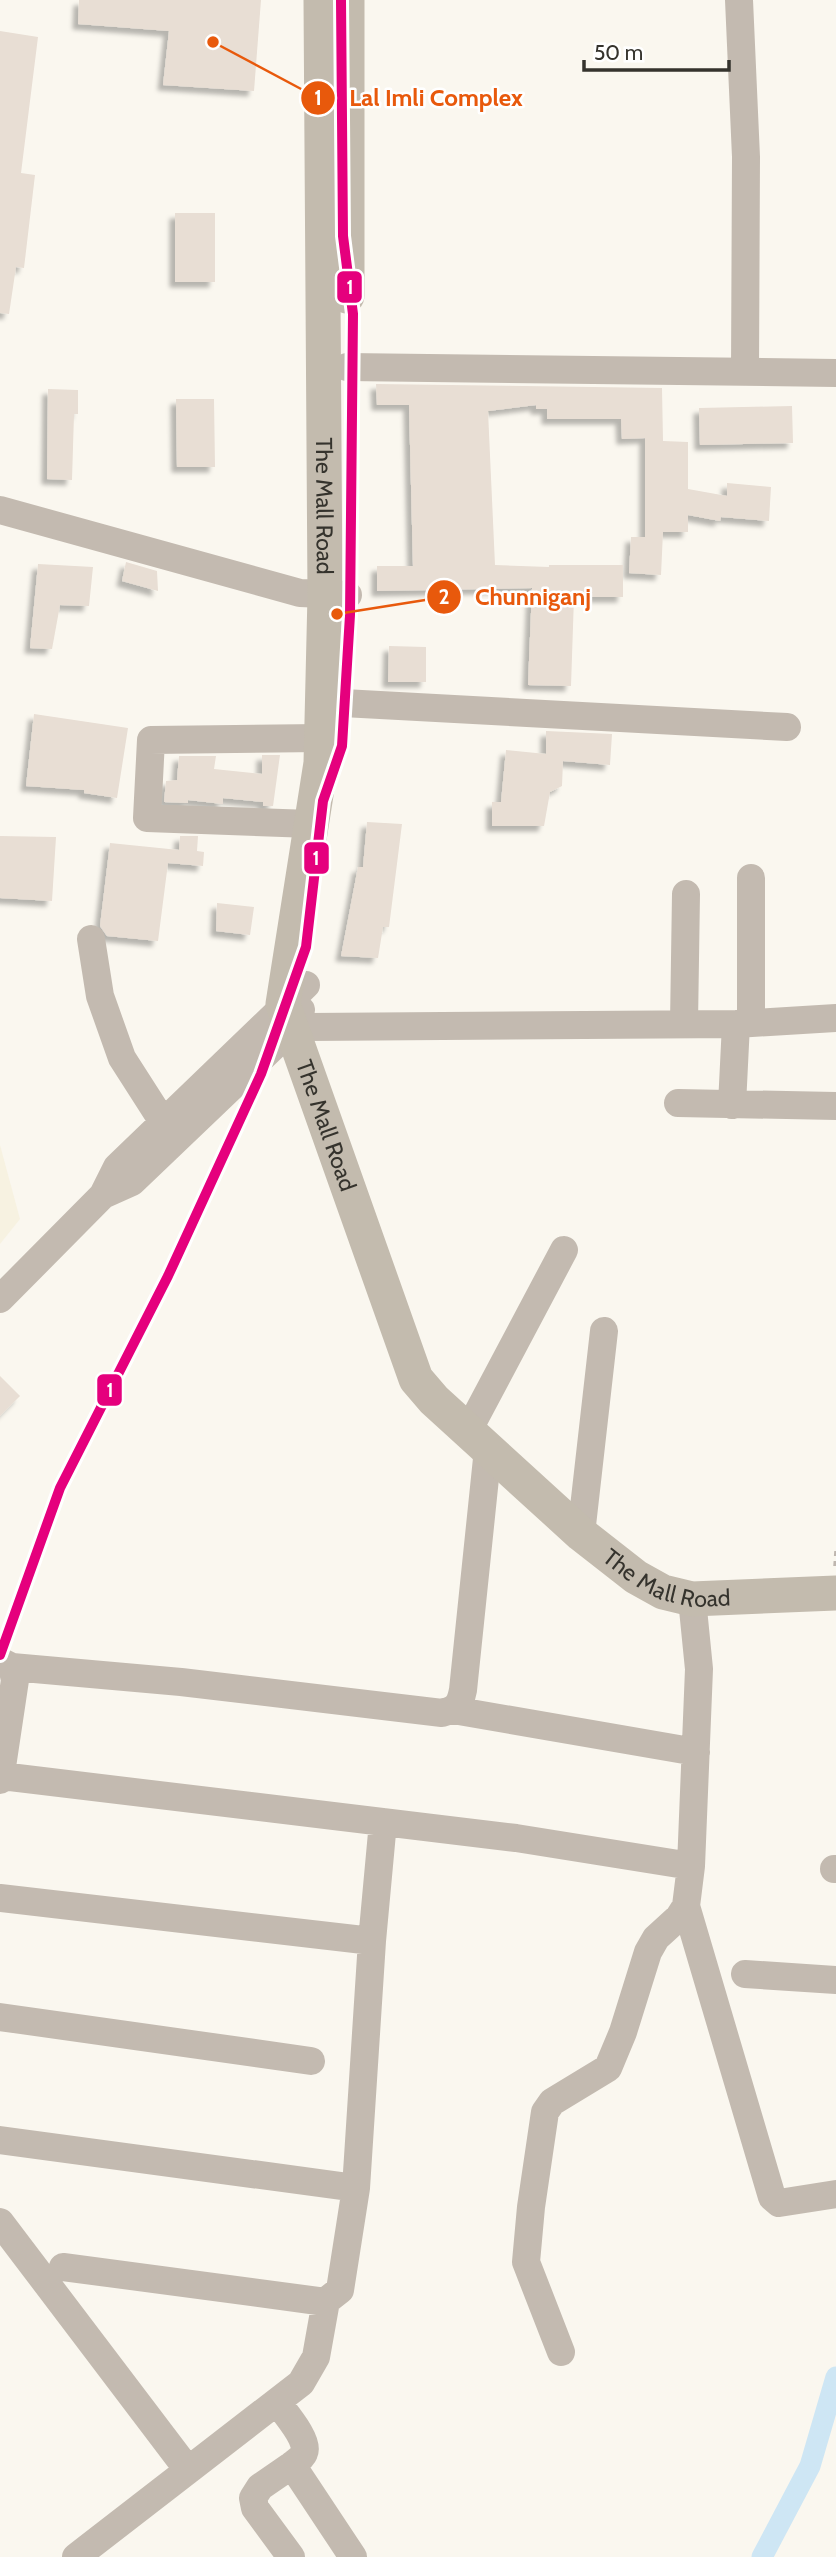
<svg xmlns="http://www.w3.org/2000/svg" width="836" height="2557" font-family="Cabin,sans-serif">
<defs>
<filter id="shadow"><feDropShadow dx="-5.5" dy="5.5" stdDeviation="2" flood-color="#0004"/></filter>
</defs>
<rect width="100%" height="100%" fill="#faf7ef"/>
<path fill="#f7f2e1" d="M0 1145 20 1219 0 1244Z"/>
<g fill="none" stroke-linecap="round" stroke-linejoin="round">
<path stroke="#cee6f4" stroke-width="21" d="M762 2557 810 2466 836 2377"/>
</g>
<path fill="#e8ded4" filter="url(#shadow)" d="M79 0H261L254 91 163 85 169 31 78 24Z
M0 31 38 37 21 173 35 175 24 268 16 267 9 314 0 313Z
M175 213H215V282H175Z
M376 384 662 388 663 441 688 442V489L727 496V483L771 487 769 521 721 517 720 521 688 515V532H663L661 575 629 573 631 537H645V438L622 439 621 419H547V409H536V405L488 411 495 565 549 567V565H623V597H574L571 686 528 685 532 588 377 591V566H413L409 405H377Z
M48 389 78 390V414H74L72 480 47 479Z
M176 399H214L215 467H177Z
M792 406 793 443 700 445 699 408Z
M126 562 157 571 158 591 122 581Z
M38 564 93 567 89 606 60 605 52 649 30 648Z
M389 646 426 647V682H388Z
M34 714 128 728 117 798 84 793V790L26 786Z
M546 731 612 734 610 765 563 761 562 786 550 792 544 826H492V802H501L506 750 546 754Z
M262 755H280L273 806H263V802L223 798V804L188 800V803L164 802 166 781 177 780 179 756H216L214 769 262 774Z
M367 822 402 824 389 927H383L378 958 341 956 358 867H363Z
M0 836 56 837 52 901 0 898Z
M180 836H198L197 851 204 852 203 866 168 863 158 941 107 936 100 926 110 843 179 850Z
M217 903 254 907 250 935 216 931Z
M0 1376 20 1396 0 1416Z"/>
<g fill="none" stroke-linecap="round" stroke-linejoin="round">
<path stroke="#beb6af" stroke-width="3.5" stroke-dasharray="5 5" stroke-linecap="butt" d="M835 1566 836 1551"/>
<path stroke="#c3bab0" stroke-width="28" d="M739 0 746 157 745 371
M347 367 836 373
M0 510 300 593 348 595
M343 703 787 727
M311 824 147 818 151 740 321 738
M91 939 100 996 122 1058 163 1122
M751 1023V878
M684 1024 686 894
M308 1027 736 1024 836 1018
M678 1103 836 1106
M732 1105 736 1024
M103 1195 132 1182 273 1047 301 1010
M0 1299 103 1195 117 1167 306 985
M468 1431 564 1250
M581 1534 604 1331
M0 1661 12 1667 15 1680 0 1780
M12 1667 181 1682 442 1713C457 1709 460 1705 463 1690L488 1449
M453 1710 696 1752
M1 1776 516 1838 691 1866
M834 1869H836
M0 1898 372 1941
M686 1906 772 2197 779 2203 836 2194
M745 1974 836 1980
M0 2017 311 2061
M0 2140 356 2188
M0 2222 188 2470
M63 2267 318 2301H326L340 2290 356 2188 372 1941 383 1822
M561 2352 526 2262 531 2207 545 2112 552 2102 608 2068 623 2032 648 1952 656 1938 679 1917 686 1906 691 1866 699 1669 692 1599
M277 2402C284 2412 310 2441 304 2453 302 2458 296 2462 292 2465L353 2557
M76 2557 301 2383 316 2357 326 2301
M291 2557 255 2508 253 2498 260 2487 292 2465"/>
<g stroke="#c3bbae" stroke-width="35">
<path id="s1" d="M321 0 325 595 321 763 283 1004 416 1379 434 1400 581 1534 636 1577 663 1592 692 1599 836 1593"/>
<path d="M347 0V296"/>
</g>
<defs>
<path id="metro-1" d="M0 1655 60 1488 168 1276 261 1074 306 947 323 801 342 746 350 615 353 314 343 236 341 0"/>
</defs>
<use href="#metro-1" stroke="#fff" stroke-width="16"/>
<use href="#metro-1" stroke="#e5007d" stroke-width="10"/>
</g>
<g text-anchor="middle" stroke-width="5" stroke-linejoin="round" paint-order="stroke">
<g font-size="23" fill="#35332d" stroke="#fff">
<text dy="8" stroke="none"><textPath href="#s1" startOffset="506">The Mall Road</textPath></text>
<text dy="8" stroke="none"><textPath href="#s1" startOffset="1136">The Mall Road</textPath></text>
<text dy="8" stroke="none"><textPath href="#s1" startOffset="1732">The Mall Road</textPath></text>
</g>
</g>
<path fill="none" stroke="#e8590c" stroke-width="2.5" d="M213 42L318 98M337 614L444 597"/>
<g fill="#e8590c" stroke="#fff" stroke-width="2.5">
<circle cx="213" cy="42" r="7"/>
<circle cx="337" cy="614" r="7"/>
<circle cx="318" cy="98" r="18"/>
<circle cx="444" cy="597" r="18"/>
</g>
<g font-size="21" text-anchor="middle" font-weight="bold" fill="#fff">
<text x="318" y="105">1</text>
<text x="444" y="604">2</text>
</g>
<g font-size="24" text-anchor="middle" font-weight="bold" fill="#e8590c" stroke="#fff" stroke-width="5" stroke-linejoin="round" paint-order="stroke">
<text x="436" y="106">Lal Imli Complex</text>
<text x="533" y="605">Chunniganj</text>
</g>
<g stroke="#fff" stroke-width="2.5">
<rect x="336" y="270" width="27" height="34" rx="7" fill="#e5007d"/>
<rect x="303" y="841" width="27" height="34" rx="7" fill="#e5007d"/>
<rect x="96" y="1373" width="27" height="34" rx="7" fill="#e5007d"/>
</g>
<g font-size="19" text-anchor="middle" font-weight="bold" fill="#fff">
<text x="350" y="294">1</text>
<text x="316" y="865">1</text>
<text x="110" y="1397">1</text>
</g>
<path d="M584 60v10h145v-10" fill="none" stroke="#35332d" stroke-width="3.5"/>
<text x="594" y="60" font-size="21" fill="#35332d" stroke="#ffffff" stroke-width="5" paint-order="stroke">50 m</text>
</svg>
